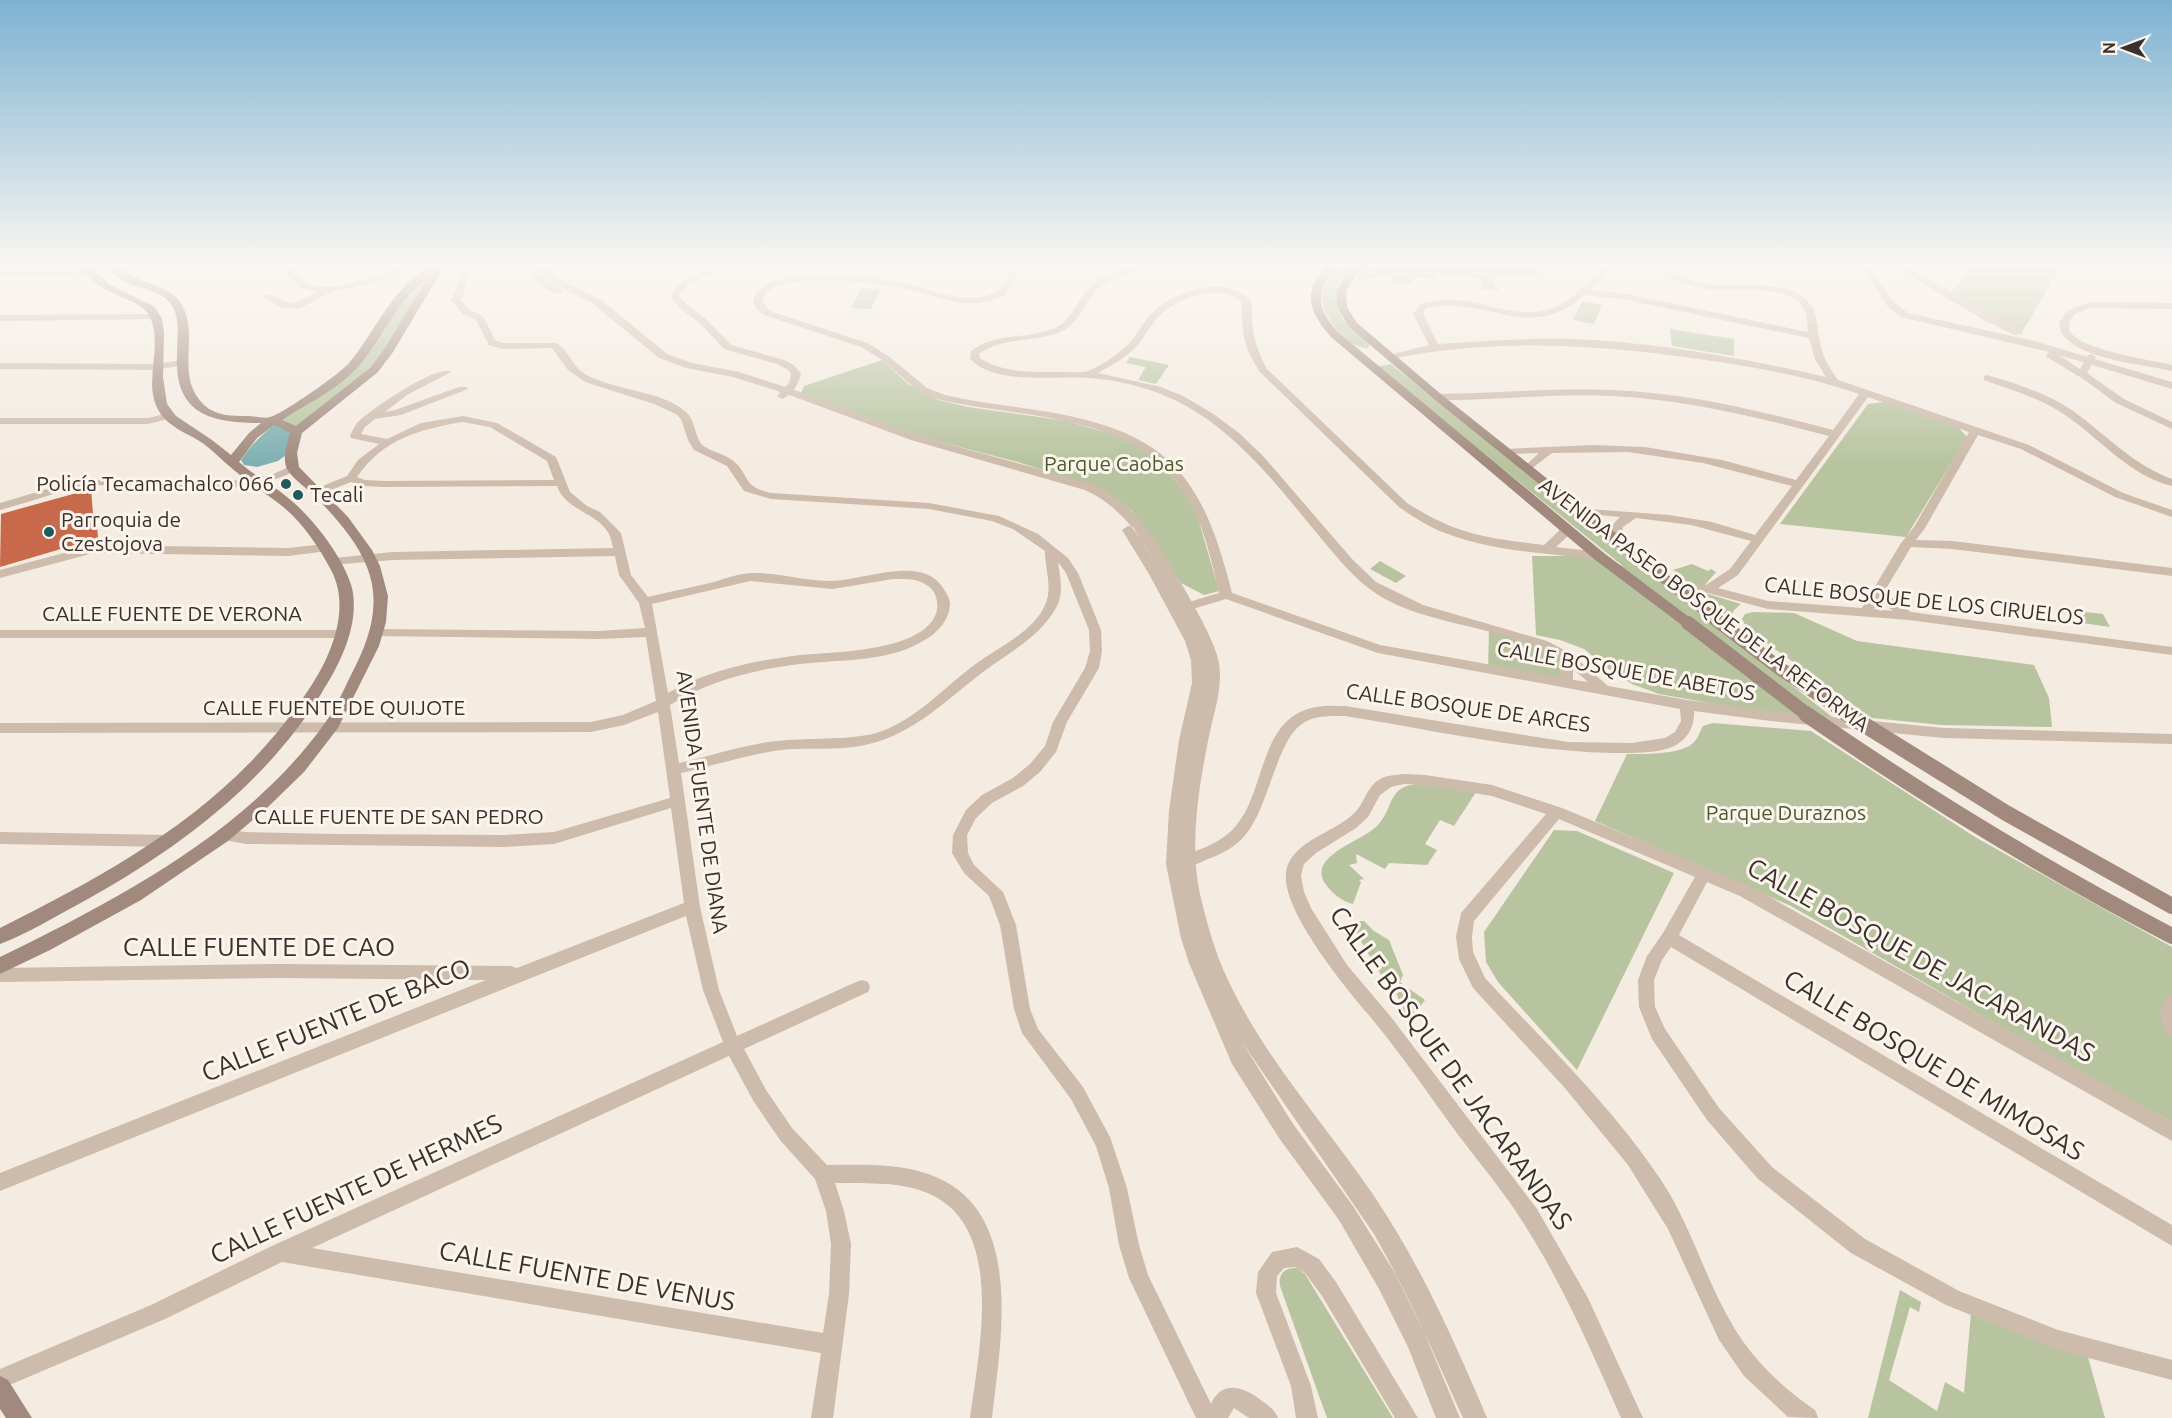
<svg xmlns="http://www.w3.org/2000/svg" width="2172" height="1418" font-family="Ubuntu,sans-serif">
<rect width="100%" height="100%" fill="#f4ebe1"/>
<path fill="#b8c4a0" d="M1342 265H1357L1338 284C1328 311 1351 330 1370 344L1368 348C1348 350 1321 316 1322 296 1323 283 1332 273 1342 265Z
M1376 265H1533L1540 276 1493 277 1495 281 1493 282 1499 291 1482 290 1480 278 1436 274V278L1413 277V285L1392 283V277L1382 276 1355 281 1359 275Z
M1972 265H2062L2022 332 1950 294Z
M432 277 371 371 298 430 280 420C298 408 326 394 341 378 361 357 405 280 432 277Z
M861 288 881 289 871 309 851 308Z
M1582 301 1602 305 1594 324 1573 320Z
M1670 329 1734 339V356L1672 346Z
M1130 357 1169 365 1156 384 1138 380 1146 367 1126 363Z
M882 360 908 384 938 400 968 407 1067 421 1125 438 1159 460 1185 493 1198 518 1219 591 1204 595 1181 583 1132 511 1106 491 1018 462 917 436 801 393 804 386Z
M1391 364 1694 606 1691 607 1845 727 1659 694 1632 684 1607 668 1584 649 1560 640 1536 635 1532 556H1585L1623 566 1377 367Z
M1884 402 1957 426 1967 437 1906 537 1780 524 1868 404Z
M1380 561 1406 576 1396 583 1370 569Z
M1692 564 1708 571 1711 569 1716 572 1704 586H1692L1673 570Z
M1705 593 1741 604 1734 610 1731 618 1716 609 1704 596Z
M2069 610 2103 614 2110 627 2075 622Z
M1753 612 1794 613 1857 641 2034 665 2049 698 2052 727 1942 725 1872 718 1748 630 1742 619 1745 614Z
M1489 629 1565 656 1567 683 1488 669Z
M1713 723 1811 731 1975 837 2172 947V1122L2095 1081 1791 906 1595 821 1627 754C1643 754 1681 755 1693 743 1698 739 1700 731 1703 726Z
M1420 784 1476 792 1454 826 1440 820 1425 844 1437 850 1427 865 1389 863 1385 869 1356 854 1357 863 1349 865 1364 879 1359 880 1361 882 1353 904C1342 901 1334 895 1327 886 1303 857 1363 841 1377 826 1395 808 1386 785 1420 784Z
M1554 830 1577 831 1674 873 1577 1070 1498 982 1486 962 1484 932Z
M1359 921H1364L1374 931 1389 940 1403 975 1400 982 1425 1000 1410 1020 1406 1017 1395 990 1381 975 1350 923Z
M1297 1268 1305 1274 1393 1418H1327L1280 1286C1278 1274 1285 1267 1297 1268Z
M1900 1290 1921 1302 1919 1312 1910 1307 1889 1380 1937 1411 1945 1382 1964 1393 1971 1313 2088 1357 2105 1418H1868Z"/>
<path fill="#7fb0b2" d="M278 422 296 433 286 455 278 461 257 467 244 465 241 460C252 444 263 433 278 422Z"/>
<path fill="#c8694b" d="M91 489 94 526 97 525 98 538 0 567 1 514Z"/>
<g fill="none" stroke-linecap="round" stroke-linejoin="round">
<path fill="#cdbbac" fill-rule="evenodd" d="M277 265H286L289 268 296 265H307L294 273C326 306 370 272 408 266 413 264 420 265 426 265L364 285 331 292 300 308H283L262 297 267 294 293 304 318 292 299 287Z
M449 265 465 267 470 275 461 300 469 310 483 316 496 341 503 343H557C569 351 572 366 585 374 614 391 662 390 686 412 696 421 694 435 702 445 711 452 723 453 732 460 751 474 740 486 771 493L929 503 999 516 1038 534 1068 558 1078 573 1101 630 1102 651 1099 668 1067 722 1056 752 1040 772 1023 786 992 803 976 818 967 835 968 853 974 865 1003 892 1016 925 1030 1009 1038 1029 1083 1087 1110 1137 1127 1188 1139 1245 1148 1275 1211 1404C1221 1381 1241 1386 1258 1398 1266 1404 1274 1408 1278 1418H1249L1234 1408 1228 1418H1196L1129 1278 1119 1245 1109 1188 1096 1146 1071 1099 1022 1033 1014 1009 1000 925 989 896 964 873 952 853 953 835 966 810 982 795 1013 778 1030 764 1045 746 1053 722 1085 668 1090 651 1089 630 1066 573 1058 562C1060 576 1064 593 1057 606 1041 637 1009 652 983 672 946 700 915 733 869 744 839 752 805 746 774 751 743 756 712 766 681 773L700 907 719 990 737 1036 856 982 862 980 868 982 870 987 868 992 744 1049 766 1090 792 1128 827 1165C860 1165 896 1163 928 1174 1026 1207 1001 1339 992 1418H970C979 1350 1008 1220 922 1191 895 1181 864 1184 835 1183L844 1211 851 1244 849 1294 833 1418H811L821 1353 282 1262 165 1319 0 1389V1369L151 1305 274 1245 723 1042 703 990 686 916 0 1191V1173L486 980 280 978 0 982V968L280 964 511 966 517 968 684 903 671 808 554 844 505 847 246 844 218 839 216 835 218 831 223 829 246 832 334 834 505 835 554 832 670 798 658 712 624 725 591 732 0 733V723L591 722 623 715 656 701 646 637 599 639 374 636 372 633 378 629 599 631 645 628 639 603 619 575 615 556 393 560 330 565 328 562 330 559 334 558 393 552 613 548C612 544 611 538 609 534 597 512 566 511 557 486L383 487 363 486 351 482 321 494H313V490L347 476 358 460 379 444 351 438 350 436C352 432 354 427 357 423 368 411 438 363 451 372L407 395 385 412 395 410 459 387H467L468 389 401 415 375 419 365 427 361 434 387 439 421 423 463 416 497 423 556 457 570 492 587 506 600 512 621 533 631 575 648 597C668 592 689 588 710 583 725 579 739 573 754 573 780 573 806 581 831 581 863 581 922 554 943 588 947 594 950 598 950 605 949 619 939 631 928 638 891 663 842 659 800 664 753 670 710 680 670 705L679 763C711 756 745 744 777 741 807 738 838 740 868 735 909 727 941 690 973 666 996 648 1033 633 1045 605 1053 588 1045 569 1045 551L1013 529 992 521 929 509 771 499 744 491 727 466 694 450 688 440 681 419 676 414 654 404 585 382 568 370 552 348 502 349 489 345 476 320 463 314 451 300 462 275ZM463 422 490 427 547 461 554 480 383 481 365 480 357 477C383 439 420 429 463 422ZM893 579C905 579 918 578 928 586 936 591 938 601 937 610 928 652 832 652 800 655 783 657 766 660 750 663 721 670 694 678 668 693L652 604 750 581 833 589ZM729 1056 754 1102 780 1140 815 1179 826 1211 831 1244 829 1294 823 1333 312 1248Z
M719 265H731L688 285 680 295 682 300 707 320 731 345 784 360 794 365 801 374C798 385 792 395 782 399L777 396 789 383 791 374 787 369 777 364 724 349 701 324 682 310 673 300 671 295 682 281Z
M1014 265H1022L1005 295C992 301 979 304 965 303 943 301 923 292 902 288 877 283 768 268 762 301L770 311 867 343 887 355 927 388 945 395C979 403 1014 406 1049 412 1170 433 1203 477 1232 593L1380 645 1560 677 1559 658C1537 647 1515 639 1491 632 1450 621 1401 614 1367 587 1348 572 1331 550 1315 531 1273 480 1230 424 1168 397 1143 386 1116 380 1089 378 1055 375 996 386 970 359L971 351C996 332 1027 340 1055 328 1069 321 1074 309 1082 297 1097 274 1124 265 1150 265 1133 276 1111 274 1096 291 1083 305 1079 324 1060 332 1033 343 1003 336 979 354L980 358C1004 374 1036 372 1065 372 1072 372 1081 373 1088 371 1103 365 1122 352 1133 339 1140 329 1146 318 1155 310 1179 289 1229 274 1252 302 1251 330 1254 344 1267 369L1407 503C1457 535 1487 538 1544 545L1563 527H1571L1573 530 1571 533 1556 547 1599 552 1605 556 1599 560C1549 553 1495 552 1448 534 1430 528 1415 518 1399 507L1260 372C1244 348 1241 331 1242 303 1222 281 1177 297 1158 317 1149 327 1143 340 1133 350 1123 359 1110 366 1098 373L1161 387 1183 396 1212 413 1239 433 1263 456 1352 559 1376 582 1423 605 1547 641 1570 653 1608 686 1687 700 1771 711 1944 728 2172 734V744L1944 738 1771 721 1694 711C1695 726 1687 741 1672 747 1655 754 1631 753 1613 753 1523 751 1433 730 1345 716 1331 716 1317 715 1305 722 1277 736 1270 805 1246 834 1237 846 1222 854 1208 859 1199 863 1184 871 1174 867L1171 863 1174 859C1195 851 1219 845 1235 827 1267 791 1258 716 1317 707 1326 705 1336 706 1345 706L1568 742 1631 743 1665 738 1675 732 1681 721 1680 709 1378 653 1226 599 1176 614 1172 613 1170 610 1172 607 1219 593C1211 559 1204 524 1185 494 1133 410 1022 420 937 399L919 392 881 359 861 347 764 315 757 309 753 301C761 261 875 277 904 283 925 288 946 297 967 298 979 298 988 296 999 291ZM1573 669 1588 682 1573 680Z
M1605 265H1614L1590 290 1622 293 1808 332C1807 321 1807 310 1799 302 1779 285 1742 292 1717 290 1694 289 1667 279 1649 265 1668 265 1682 278 1700 283 1733 290 1791 274 1812 307 1818 316 1817 329 1819 338 1822 354 1828 367 1838 380L2029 445 2123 493 2172 510V517L2115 497 2021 449 1978 435 1925 528 1916 540 1952 541 2172 568V576L1952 549 1911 547 1884 592 1911 612 2172 647V655L1909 620 1768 609 1708 593 1668 589 1666 586 1668 583 1672 582 1706 585 1730 569 1751 541 1691 525 1636 518 1623 527 1621 540 1615 544 1609 540 1611 526 1620 517 1579 513 1575 512V508L1669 515 1712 522 1755 535 1792 486 1703 463 1628 452 1552 453 1527 472 1522 469 1539 453 1507 454 1503 453V449L1593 445 1645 447 1722 460 1796 480 1829 436C1757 417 1687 400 1613 396 1561 393 1509 399 1457 400H1438L1433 397 1438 394C1496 394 1554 387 1612 390 1688 393 1760 411 1833 430L1859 394C1807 376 1754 367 1699 359 1596 344 1494 338 1391 359L1386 356 1429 345 1413 314 1420 304C1432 301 1443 299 1456 300 1491 303 1526 323 1560 305 1578 295 1590 279 1605 265ZM1585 295 1622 299 1809 338 1815 359 1826 377C1742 358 1657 342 1571 339 1527 338 1483 341 1438 344L1423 314 1426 308C1486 294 1528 345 1585 295ZM1868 397 1969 432 1914 527 1901 543 1862 608 1768 601 1718 588 1738 575ZM1879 600 1893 611 1874 609Z
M89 269 92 270V274L0 277V271Z
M2090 302 2172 303V309L2090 308 2075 314 2069 322C2069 325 2068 329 2070 331 2079 350 2152 360 2172 365V371C2142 364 2082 360 2063 335 2060 331 2060 327 2059 322L2068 310Z
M157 314 162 317 160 319 0 321V315Z
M2091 354 2096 357 2087 373 2124 399 2172 422V429L2116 403 2079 376 2077 374 2088 355Z
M181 360 184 361V365L156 370 0 369V363L156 364Z
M1987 375C2019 384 2054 396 2080 416 2110 439 2136 466 2172 479V486C2128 475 2101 439 2065 415 2040 398 2011 390 1984 380V376Z
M168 413 173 416 172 418 148 424H0V418H148Z
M293 465 298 468 297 470C231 504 158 479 89 486 58 490 29 503 0 510V503L51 488 89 480 224 482 271 475Z
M324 544 330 548 328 551 288 556 94 553 0 578V570L94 545 288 548Z
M0 630H343L349 634 343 638H0Z
M1404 774 1425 775 1492 785 1562 808 1750 886 2172 1122V1141L1740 896 1707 882 1679 935 2172 1225V1246L1671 947 1662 960 1654 980 1655 1007 1665 1029 1719 1108 1772 1167 1865 1239 1959 1291 2058 1330 2172 1360V1380L2058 1350 1946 1305 1851 1253 1758 1179 1707 1120 1652 1039 1639 1007 1638 980 1647 956 1663 933 1695 877 1559 819 1474 921 1472 937 1473 952 1485 978C1545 1043 1611 1105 1661 1180 1691 1225 1705 1279 1733 1326 1753 1360 1783 1388 1815 1410L1818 1418 1788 1417 1744 1376 1719 1340 1668 1229 1628 1165 1564 1087 1473 988 1459 959 1456 937 1461 913 1546 814 1492 796 1425 785 1404 784 1391 787 1380 795 1368 817 1356 828 1316 853 1304 864 1301 875 1304 892 1311 908 1347 965 1391 1017 1537 1209 1588 1298 1643 1418H1621C1592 1352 1563 1285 1524 1224 1505 1193 1481 1165 1459 1136 1429 1095 1400 1052 1367 1013 1344 986 1282 910 1286 874 1289 840 1338 833 1357 810 1366 799 1368 785 1382 778 1388 775 1397 775 1404 774Z
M0 832 168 835 173 837 175 841 173 845 168 847 0 844Z
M2172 995V1036L2166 1033 2160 1013 2166 997Z
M1297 1247 1319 1259 1336 1282 1418 1418H1395L1322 1296 1305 1273 1295 1267 1284 1268 1277 1276 1276 1293 1311 1386 1318 1418H1296L1291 1386 1256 1293 1258 1272 1272 1252Z"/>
<path fill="#cdbbac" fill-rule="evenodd" d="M537 265H547L542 273 544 279 562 289V293C549 294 536 285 532 273Z
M547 265H557L553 272 555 277 600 299 667 354 692 363 739 372 792 389 919 436 1093 484C1130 501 1149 530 1169 563 1183 586 1215 639 1219 663 1223 688 1214 712 1209 736 1199 786 1189 844 1200 894 1207 924 1215 953 1228 980 1265 1059 1325 1124 1374 1196 1420 1264 1455 1342 1487 1418H1463C1435 1356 1408 1293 1374 1234L1242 1042 1293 1124 1353 1206 1395 1273 1424 1332 1460 1418H1436L1408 1347 1379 1289 1339 1220 1279 1138 1232 1064 1189 963 1181 938 1166 864 1169 811 1179 740 1192 683 1191 660 1185 641 1149 574 1122 530 1128 526 1133 527 1155 562C1137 531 1118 505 1085 490L911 440 784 393 733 377 686 368 659 358 592 303 548 281 543 272Z
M1854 265H1865L1870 268 1895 303 1908 313 2034 341 2172 382V389L2059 355 2087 374 2086 376H2078L2047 357 2046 355 2049 352 1901 317 1888 307 1869 279Z
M1891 265H1903L2024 333 2015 335 1984 320Z"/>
<path fill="#a18a7d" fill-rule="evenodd" d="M79 265H89L110 285 155 307 162 319 164 332 163 377 167 404 176 416 212 440 231 455 249 433 261 423C212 423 174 415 177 355 177 339 181 320 172 306 162 288 135 290 120 279 115 275 111 270 107 265H117C135 285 169 282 182 305 200 337 174 376 204 405 216 416 232 416 247 416 254 416 264 419 270 417 281 415 341 373 349 363 374 336 402 265 445 265L393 352 378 372 302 433 297 453 299 467 348 517 372 550 380 566 388 596 386 622 379 646 338 728 304 772 268 807 228 841 141 900 50 950 0 974V957C118 899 246 833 325 723 336 708 343 691 351 675 369 641 382 605 367 567 356 539 334 516 313 494 305 487 292 478 287 469 282 458 287 444 290 433L274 425 257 438 239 462C256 477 277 487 293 502 315 521 345 560 352 588 360 625 340 664 321 694 262 788 174 852 77 905 52 918 27 934 0 944V928C122 867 236 803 311 686 332 654 351 607 331 570 319 547 302 522 282 506 270 496 256 488 244 478 230 468 218 455 204 444 191 435 175 430 164 418 138 388 165 350 150 317 143 301 118 298 103 288 93 282 86 274 79 265ZM427 279 383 351 370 368 296 426 282 420C306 404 335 391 355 370 382 342 393 303 427 279Z
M1327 265H1337C1315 292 1315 307 1339 333L1604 553 1693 620 1695 623 1693 626H1683L1594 559 1331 337C1309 312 1301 292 1327 265Z
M1359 265H1370L1354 278 1346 291 1347 307 1357 323 1442 395 1715 612 1717 615 1715 618H1705L1434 399 1349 327 1337 307 1336 291 1347 274Z
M0 1376 8 1380 32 1418H6L0 1409Z"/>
<path stroke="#a18a7d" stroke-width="14" d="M1710 615 1782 670 1849 715
M1688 623 1808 715"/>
<path stroke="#a18a7d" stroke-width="16" d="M1806 714C1924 796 2045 869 2172 936
M1847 714 2006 813 2172 906"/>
</g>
<linearGradient id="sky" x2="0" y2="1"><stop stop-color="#7eb2d2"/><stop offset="0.57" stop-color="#faf6f2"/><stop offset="1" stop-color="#faf6f2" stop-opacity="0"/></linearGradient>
<rect width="2172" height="464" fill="url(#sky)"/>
<g fill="#1f5a5e" stroke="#fbf5ee" stroke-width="2">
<circle cx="286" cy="484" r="6"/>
<circle cx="298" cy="495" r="6"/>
<circle cx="49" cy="532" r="6"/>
</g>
<g text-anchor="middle" stroke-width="6" stroke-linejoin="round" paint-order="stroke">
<g font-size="21" fill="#4a5a2e" stroke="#fbf5ee">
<text x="1114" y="471">Parque Caobas</text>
<text x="1786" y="820">Parque Duraznos</text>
</g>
<g font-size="21" fill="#3b302b" stroke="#fbf5ee" text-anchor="start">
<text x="274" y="491" text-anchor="end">Policía Tecamachalco 066</text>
<text x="310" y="502">Tecali</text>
<text x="61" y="527">Parroquia de<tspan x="61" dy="24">Czestojova</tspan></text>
</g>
<g font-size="21" fill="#3b302b" stroke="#fbf5ee">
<text transform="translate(1924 601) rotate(6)" y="7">CALLE BOSQUE DE LOS CIRUELOS</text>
<text transform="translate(1704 605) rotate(37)" y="7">AVENIDA PASEO BOSQUE DE LA REFORMA</text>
<text x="172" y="621">CALLE FUENTE DE VERONA</text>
<text transform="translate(1626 671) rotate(10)" y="7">CALLE BOSQUE DE ABETOS</text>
<text x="334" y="715">CALLE FUENTE DE QUIJOTE</text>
<text transform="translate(1468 708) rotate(8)" y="7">CALLE BOSQUE DE ARCES</text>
<text transform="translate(702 802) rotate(82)" y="7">AVENIDA FUENTE DE DIANA</text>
<text x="399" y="824">CALLE FUENTE DE SAN PEDRO</text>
</g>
<g font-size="26" fill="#3b302b" stroke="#fbf5ee">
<text x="259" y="956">CALLE FUENTE DE CAO</text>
<text transform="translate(1921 960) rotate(29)" y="9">CALLE BOSQUE DE JACARANDAS</text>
<text transform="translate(336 1020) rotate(-22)" y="9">CALLE FUENTE DE BACO</text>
<text transform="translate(1934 1065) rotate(31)" y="9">CALLE BOSQUE DE MIMOSAS</text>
<text transform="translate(1451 1068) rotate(54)" y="9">CALLE BOSQUE DE JACARANDAS</text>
<text transform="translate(356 1189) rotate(-25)" y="9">CALLE FUENTE DE HERMES</text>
<text transform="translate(587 1276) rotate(10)" y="9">CALLE FUENTE DE VENUS</text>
</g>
</g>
<g transform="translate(2124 48) rotate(270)" stroke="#fbf5ee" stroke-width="4.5" paint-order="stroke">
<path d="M0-4.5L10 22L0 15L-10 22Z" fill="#3b302b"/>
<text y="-9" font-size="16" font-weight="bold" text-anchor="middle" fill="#3b302b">N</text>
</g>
</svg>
